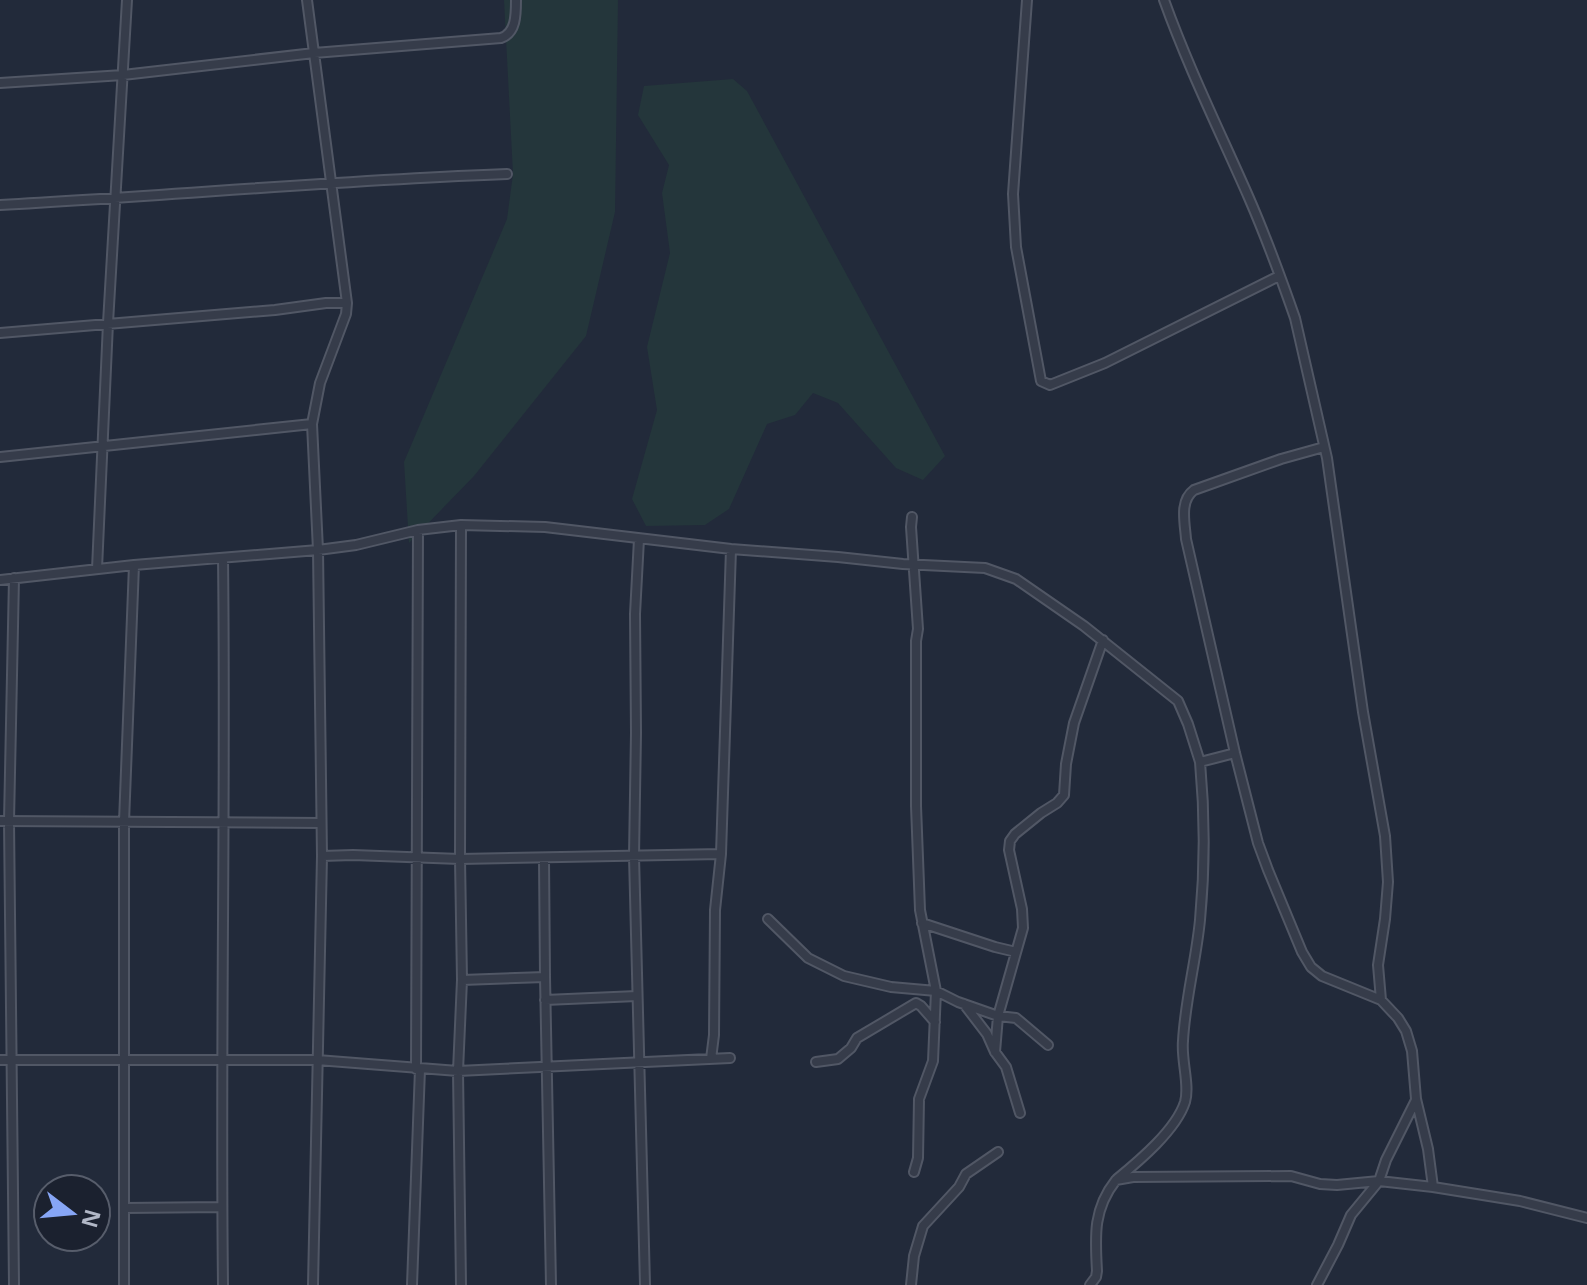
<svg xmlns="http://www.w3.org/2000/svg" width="1587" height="1285" font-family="'Noto Sans',sans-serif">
<rect width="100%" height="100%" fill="#222a3a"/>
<path fill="#24363b" d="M504 0H618L615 212 586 336 474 476 409 543 404 462 507 219 513 174Z
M733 79 747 91 945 456 923 480 896 468 838 403 813 393 795 415 767 424 729 509 705 525 646 526 632 499 657 410 647 347 670 253 662 193 669 165 638 115 644 86Z"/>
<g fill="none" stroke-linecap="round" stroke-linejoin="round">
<defs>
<path id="minor" d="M307 0 347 303 346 314 320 383 312 424 318 550 322 856 313 1285
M1027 0 1013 194 1016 247 1041 381 1050 385 1105 363 1279 276
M1164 0C1188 67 1220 132 1249 198 1266 237 1281 278 1295 318L1327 458 1363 712 1385 836 1388 882 1385 919 1378 965 1381 1000
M0 83 123 75 314 53 501 38C516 33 516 15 516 0
M0 205C169 196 338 180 507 174
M0 333 275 310 326 303H347
M1324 447 1281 459 1194 490C1179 501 1185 523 1186 539L1235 753 1258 843 1268 870 1302 952 1311 967 1322 976 1381 1000 1398 1018 1406 1031 1412 1051 1416 1099 1428 1149 1433 1187
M0 457 312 424
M912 517 911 527 918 629 916 641V806L920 910 936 991 933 1061 919 1099 918 1158 914 1172
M461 525 460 859 462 980 458 1071 461 1285
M639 539 635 614 636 733 634 856 645 1285
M223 558C226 801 220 1043 223 1285
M97 569 108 323 127 0
M0 580 134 565 318 550 356 545 418 530 461 525 545 527 731 549 838 557 903 564 985 568 1016 579 1084 626 1178 701 1188 724 1200 762
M0 821 321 823
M322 856 353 855 460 859 721 854
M544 859 545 977 551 1285
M768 919 808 958 844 976 891 987 936 991 958 1002 998 1016 1016 1018 1048 1045
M922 923 995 947 1016 952
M462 980 545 977
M545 1000 637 996
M964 1004 987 1034 995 1052 1006 1067 1020 1113
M995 1052 998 1016 1023 928 1022 909 1009 850 1010 841 1015 834 1041 813 1057 803 1064 795 1066 764 1074 723 1103 640
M711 1059 714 1035 715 910 721 854 731 549
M0 1060H317L458 1071 730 1058
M816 1062 838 1059 851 1048 857 1038 916 1003 921 1006 935 1022
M416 1069 418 530
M1117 1179C1139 1161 1176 1130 1185 1102 1190 1085 1181 1060 1183 1041 1185 1001 1196 961 1200 920 1205 867 1205 815 1200 762L1235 753
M124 1208 222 1207
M14 1285 9 821 14 578
M124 1285V822L134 565
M412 1285 420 1069
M911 1285 914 1256 923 1226 959 1187 966 1174 998 1152
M1090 1285 1096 1277 1097 1271C1095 1236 1093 1209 1116 1180L1133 1177 1291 1176 1320 1184 1337 1185 1379 1181 1433 1187 1520 1201 1587 1218
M1317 1285 1338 1245 1351 1215 1379 1181 1386 1160 1416 1100"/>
</defs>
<use href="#minor" stroke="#515765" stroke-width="12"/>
<use href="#minor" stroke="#363c4a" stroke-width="8"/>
</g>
<g transform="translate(72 1213) rotate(106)"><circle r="38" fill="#1b212f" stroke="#575d6b" stroke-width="2"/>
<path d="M0-6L14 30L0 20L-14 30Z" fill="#87a6f6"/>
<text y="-12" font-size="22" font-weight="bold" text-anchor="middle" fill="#b1b7c6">N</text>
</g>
</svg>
